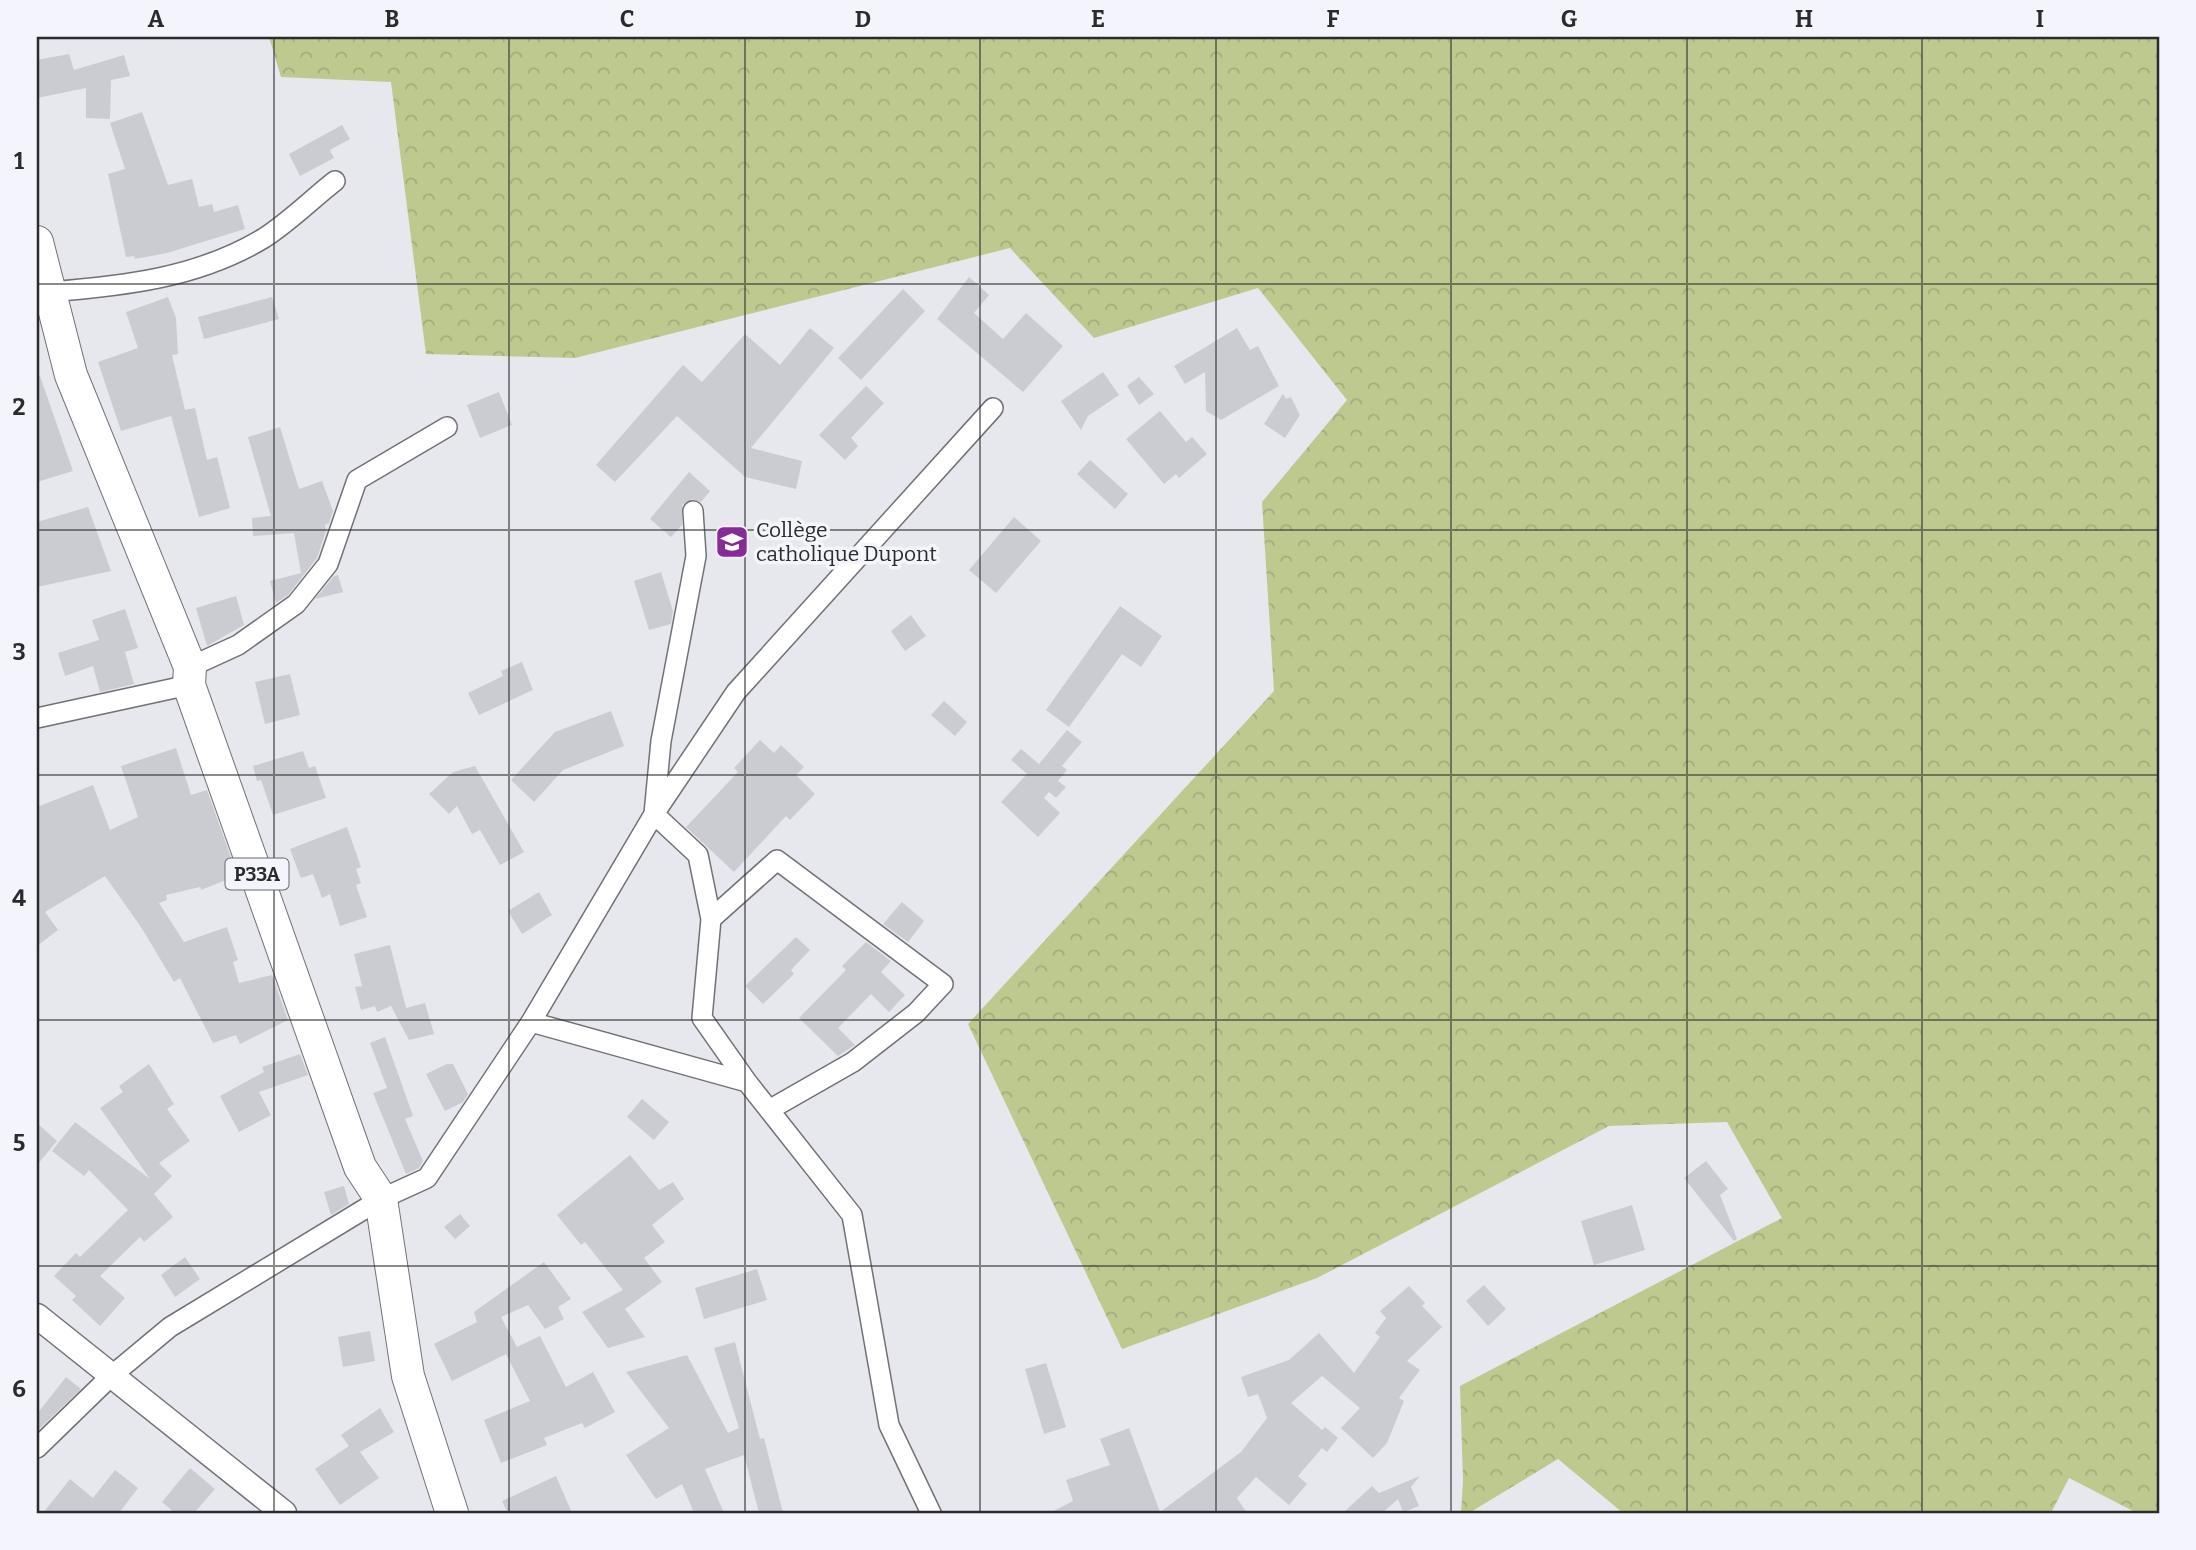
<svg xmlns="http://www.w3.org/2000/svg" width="2196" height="1550" font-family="Bitter,serif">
<defs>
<pattern id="forest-crowns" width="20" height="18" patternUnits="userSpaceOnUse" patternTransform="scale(1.75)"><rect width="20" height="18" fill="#bec98f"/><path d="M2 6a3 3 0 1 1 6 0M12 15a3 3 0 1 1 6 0" fill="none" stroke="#a3ad7c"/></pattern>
</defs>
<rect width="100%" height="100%" fill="#e7e7ee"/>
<path fill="url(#forest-crowns)" d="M269 37H2159V1513H2137L2069 1478 2051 1513H1623L1558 1459 1469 1513H1461L1463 1480 1460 1386 1782 1218 1727 1122 1609 1126 1317 1278 1122 1349 968 1024 1274 691 1262 502 1347 400 1258 288 1094 338 1010 248 575 358 426 354 391 82 281 77Z"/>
<path fill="#cbcbd2" d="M69 54 74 70 124 55 130 76 111 80 110 119 86 118V88L37 98V60Z
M142 112 168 185 192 179 199 207 212 204 214 212 238 205 245 229 167 253 135 259 134 256 126 257 108 174 125 169 110 123Z
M342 125 350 139 330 150 334 158 300 176 289 154Z
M969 277 989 295 974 313 1003 339 1026 313 1063 346 1023 392 937 319Z
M903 289 925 311 861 380 838 358Z
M168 297 176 318 178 354 172 355 185 410 195 408 207 460 217 457 230 508 199 517 171 416 121 431 98 362 138 348 126 312Z
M272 297 279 319 204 339 198 317Z
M810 328 834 348 751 448 802 461 796 489 745 477 677 416 615 482 596 465 683 365 702 382 745 334 780 365Z
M1237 328 1250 350 1258 346 1279 386 1221 420 1206 411 1205 372 1185 384 1174 366Z
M1103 372 1119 395 1088 416 1081 430 1061 401Z
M40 376 73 471 37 482V377Z
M1139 377 1154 394 1139 405 1127 386Z
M866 386 884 403 851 438 858 446 845 460 819 435Z
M499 392 512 425 480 438 467 405Z
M1283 394 1286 399 1291 397 1300 415 1285 438 1264 424Z
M1160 411 1186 442 1192 437 1207 454 1179 478 1176 474 1164 484 1126 439Z
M280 427 299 489 322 481 333 511 329 523 325 525 326 531 317 558 288 595 276 603 270 581 301 573 294 533 253 536 252 518 271 516 248 437Z
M1090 460 1128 494 1115 509 1077 474Z
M689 472 710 491 701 502 692 499 682 505V525L671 537 650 519Z
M88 507 111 571 37 587V522Z
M1014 517 1041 541 996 593 969 570Z
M661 572 673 611 671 624 649 630 634 581Z
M338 575 343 592 315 599 334 576Z
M236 596 244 625 207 646 196 608Z
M1120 606 1162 636 1141 667 1122 654 1069 727 1046 710Z
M125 609 138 648 125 652 134 684 100 692 93 666 65 676 58 653 99 640 92 620Z
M911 615 926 636 905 651 891 631Z
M522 662 533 690 479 715 468 693 503 676 501 671Z
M290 674 300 715 265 724 255 682Z
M944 701 967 722 955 736 931 715Z
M611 711 624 746 563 770 534 802 511 780 555 732Z
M1067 730 1082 742 1062 766 1067 770 1058 781 1066 787 1056 798 1049 792 1044 798 1060 813 1038 837 1001 802 1027 774 1011 760 1021 749 1039 764Z
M760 740 774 753 781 745 804 767 796 775 815 794 790 820 786 816 734 872 686 827 738 772 734 768Z
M176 748 191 795 207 790 236 872 224 877 226 880 201 890 200 887 166 895 167 900 159 903 184 942 227 927 238 960 233 962 239 983 272 975 288 1020 240 1044 236 1035 213 1043 180 978 174 982 141 927 105 876 45 912 58 930 37 946V807L93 785 110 830 138 817 121 766Z
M303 751 309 768 315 766 326 798 273 815 261 780 257 781 253 766Z
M475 766 524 852 500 865 480 830 472 834 457 806 449 814 429 794 453 772Z
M347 827 361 867 356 869 361 883 356 885 367 917 340 926 330 894 322 898 313 874 301 878 290 849Z
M539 892 552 915 522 934 508 911Z
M902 902 924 921 908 942 883 924Z
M796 937 810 950 791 970 794 974 763 1004 745 986Z
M862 939 891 961 881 972 905 995 889 1012 871 994 838 1028 855 1045 838 1056 799 1018 846 970 842 966 866 942Z
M390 945 406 1008 425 1003 434 1034 409 1040 391 1006 377 1012 375 1006 361 1010 355 987 362 986 354 954Z
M385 1037 413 1116 405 1119 423 1161 419 1168 406 1174 373 1093 387 1088 370 1043Z
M300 1054 308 1075 259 1092 271 1115 239 1132 220 1096 264 1072 262 1067Z
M149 1064 174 1104 167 1109 190 1141 159 1163 172 1176 154 1194 173 1217 144 1242 140 1237 100 1276 125 1298 100 1326 72 1300 76 1296 54 1276 76 1253 80 1257 128 1210 89 1170 84 1176 52 1151 75 1122 150 1179 100 1108 123 1092 119 1086Z
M447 1064H453L468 1094 463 1102 445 1111 426 1074Z
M642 1099 669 1122 654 1140 627 1117Z
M37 1123 57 1141 37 1165Z
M630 1155 659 1190 673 1182 684 1199 652 1225 665 1242 644 1258 662 1282 625 1309 645 1337 608 1348 582 1312 623 1290 585 1242 581 1245 557 1215Z
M1706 1161 1728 1189 1720 1195 1737 1239 1734 1241 1684 1178Z
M344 1186 349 1204 331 1215 324 1192Z
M1632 1205 1645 1250 1594 1265 1581 1221Z
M460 1214 470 1226 455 1239 444 1227Z
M185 1257 200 1279 175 1297 161 1275Z
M544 1262 571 1299 558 1307 564 1319 545 1329 528 1305 501 1317 517 1347 540 1336 566 1387 593 1372 615 1412 585 1428 582 1423 544 1438 547 1445 501 1463 484 1420 530 1401 506 1354 452 1381 434 1344 477 1322 474 1312Z
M757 1269 767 1300 704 1319 695 1288Z
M1484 1285 1506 1309 1488 1326 1466 1301Z
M1409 1286 1425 1303 1422 1306 1442 1327 1407 1361 1420 1370 1399 1398 1404 1401 1387 1443 1373 1458 1341 1428 1360 1408 1322 1376 1291 1403 1322 1430 1325 1427 1338 1438 1327 1452 1322 1448 1298 1476 1307 1484 1289 1505 1256 1477 1237 1498 1247 1513H1050L1073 1501 1066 1480 1110 1465 1100 1439 1129 1428 1160 1512 1241 1452 1267 1418 1258 1394 1248 1397 1241 1377 1289 1360 1319 1333 1354 1373 1380 1337 1375 1333 1386 1318 1380 1311Z
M370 1331 375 1361 343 1367 338 1337Z
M735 1342 760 1439 764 1438 783 1513H759L744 1455 705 1469 724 1513H694L682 1484 656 1499 626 1455 669 1428 626 1372 687 1355 728 1433 739 1428 714 1348Z
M1046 1363 1066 1427 1044 1434 1025 1369Z
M66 1377 81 1389 37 1431V1414Z
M380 1408 394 1432 360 1452 379 1478 340 1505 315 1469 349 1446 341 1435Z
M190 1468 215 1489 194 1513H175L162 1502Z
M115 1470 138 1488 119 1513H43L70 1479 93 1498Z
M556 1476 572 1513H508L502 1501Z
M1420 1476 1411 1487 1419 1506 1403 1512 1398 1499 1382 1513H1343L1372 1486 1379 1493Z"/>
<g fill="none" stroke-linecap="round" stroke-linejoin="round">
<defs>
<path id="minor" d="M48 292C124 286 198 278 264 238 289 222 312 199 335 181
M693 511 696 556 661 741 654 814 698 855 711 919 702 1018 747 1082 852 1215 889 1425 931 1513
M190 667 238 645 296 604 328 564 357 480 447 427
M37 718 189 685
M711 919 777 860 943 984 916 1013 853 1062 769 1110
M531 1022 747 1082
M37 1448 110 1377 170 1327 381 1199 427 1178 531 1022 654 814 736 692 993 408"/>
<path id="tertiary" d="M37 1316 284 1513"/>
<path id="primary" d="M37 242 71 375 190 667 189 685 360 1167 381 1199 408 1376 452 1513"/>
</defs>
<use href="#minor" stroke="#717177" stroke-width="22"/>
<use href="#tertiary" stroke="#717177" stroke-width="27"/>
<use href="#primary" stroke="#717177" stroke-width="34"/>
<use href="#minor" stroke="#fff" stroke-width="19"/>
<use href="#tertiary" stroke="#fff" stroke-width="24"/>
<use href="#primary" stroke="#fff" stroke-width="32"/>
</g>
<path fill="none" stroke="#2b2b2e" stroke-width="2" stroke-opacity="0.55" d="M274 37V1513M509 37V1513M745 37V1513M980 37V1513M1216 37V1513M1451 37V1513M1687 37V1513M1922 37V1513M37 284H2159M37 530H2159M37 775H2159M37 1020H2159M37 1266H2159"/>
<defs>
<symbol id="school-square" viewBox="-11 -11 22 22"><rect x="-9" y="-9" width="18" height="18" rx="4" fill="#872b96" stroke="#f4f5fc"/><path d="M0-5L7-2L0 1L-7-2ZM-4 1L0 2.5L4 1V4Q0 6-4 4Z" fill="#fff"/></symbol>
</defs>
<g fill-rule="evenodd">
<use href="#school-square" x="713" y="523" width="38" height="38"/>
</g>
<g text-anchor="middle" stroke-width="7" stroke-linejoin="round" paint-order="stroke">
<rect fill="#f4f5fc" stroke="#67686c" stroke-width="2" x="225.5" y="858.5" width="63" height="31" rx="5"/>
<g font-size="19" font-weight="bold" fill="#2b2b2e">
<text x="257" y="881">P33A</text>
</g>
<g font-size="21" fill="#2b2b2e" stroke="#f4f5fc" text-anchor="start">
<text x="756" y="537">Collège<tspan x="756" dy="24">catholique Dupont</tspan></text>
</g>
</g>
<rect width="2196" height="1550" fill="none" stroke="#f4f5fc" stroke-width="77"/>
<rect x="38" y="38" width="2120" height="1474" fill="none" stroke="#2b2b2e" stroke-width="2.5"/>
<g font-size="23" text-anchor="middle" font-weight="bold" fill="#2b2b2e">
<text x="156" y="27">A</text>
<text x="392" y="27">B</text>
<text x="627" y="27">C</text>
<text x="863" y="27">D</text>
<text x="1098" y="27">E</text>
<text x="1333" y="27">F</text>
<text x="1569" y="27">G</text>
<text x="1804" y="27">H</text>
<text x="2040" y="27">I</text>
<text x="19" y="169">1</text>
<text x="19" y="415">2</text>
<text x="19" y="660">3</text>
<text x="19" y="906">4</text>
<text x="19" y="1151">5</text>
<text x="19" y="1397">6</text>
</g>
</svg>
